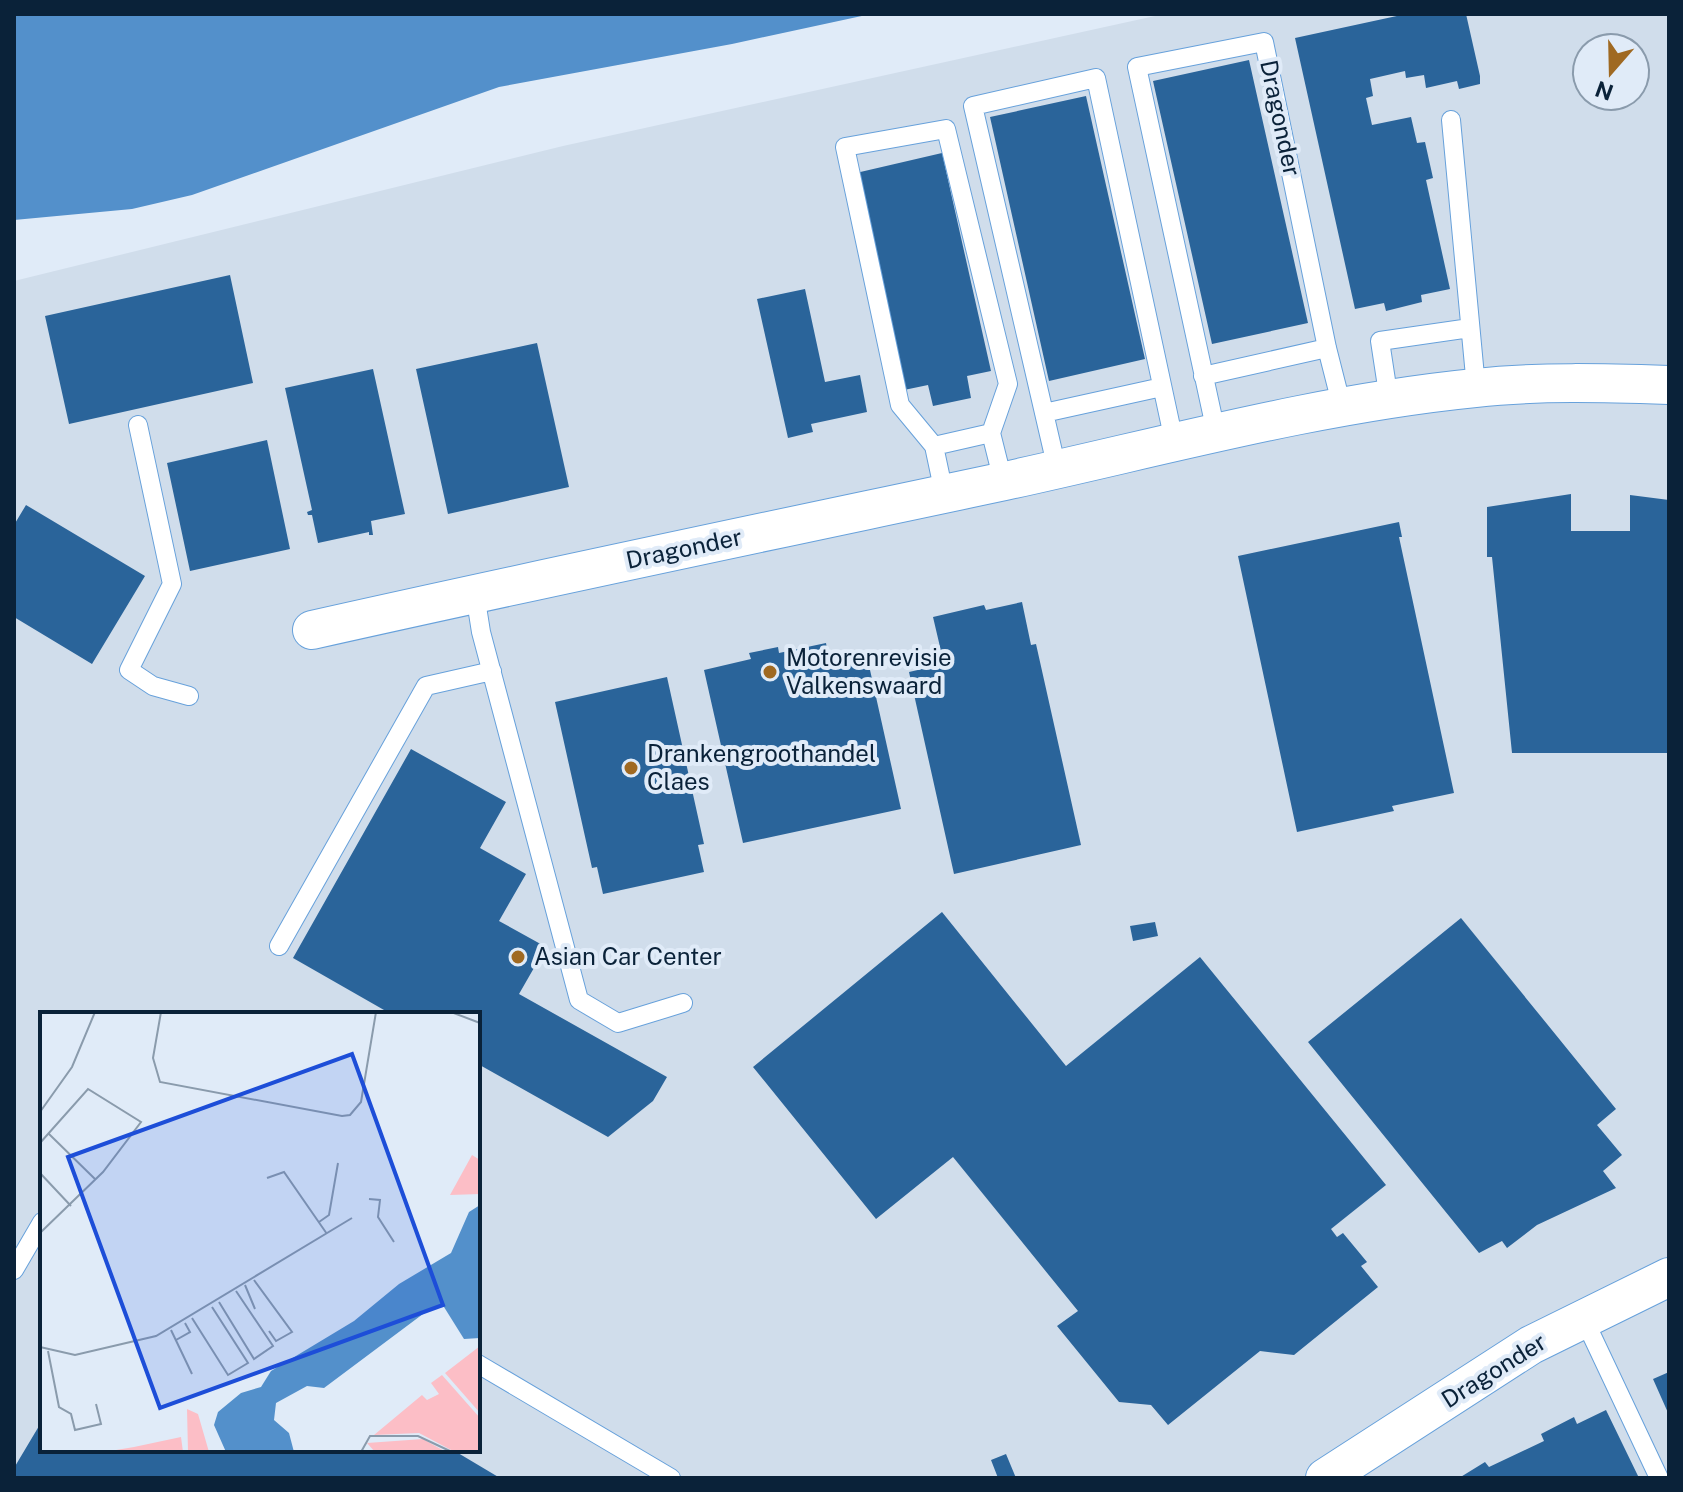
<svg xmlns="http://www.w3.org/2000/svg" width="1683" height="1492" font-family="'Public Sans',sans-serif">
<rect width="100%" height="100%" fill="#e0ebf8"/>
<path fill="#d0ddeb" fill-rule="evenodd" d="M1164 14H1669V1478H14V281L563 146ZM1587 48H1635V96H1587ZM42 1014H478V1450H42Z"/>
<path fill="#5390cb" d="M14 14H871L732 44 499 87 192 195 132 209 14 220Z"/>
<path fill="#2a649a" d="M1406 14H1466L1480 76V84L1459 89 1457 81 1426 88 1424 75 1406 78 1405 71 1370 79 1373 96 1366 98 1372 125 1411 117 1417 143 1425 142 1433 178 1426 180 1450 289 1421 295 1422 302 1386 311 1384 303 1355 309 1295 38Z
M1249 60 1308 323 1212 344 1153 81Z
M1086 96 1145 359 1049 381 990 117Z
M942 153 991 371 967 376 971 398 933 406 928 385 904 390 856 173Z
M230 275 253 383 69 424 45 316Z
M805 289 825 382 860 375 867 412 811 424 813 432 788 438 757 299Z
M537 343 569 487 448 514 416 369Z
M373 369 405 514 371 521 373 535H369V532L318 543 312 515H308L307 512 312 510 285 388Z
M267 440 290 549 190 571 167 463Z
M1571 494V531H1630V495L1669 500V753H1512L1492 557H1487V507Z
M26 505 145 576 92 664 14 617V525Z
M1399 522 1402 537H1399L1454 793 1392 806 1394 811 1297 832 1238 556Z
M1022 602 1031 645 1036 644 1081 845 954 874 909 672 944 664 933 617 984 605 986 610Z
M826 643 829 660 866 652 901 809 743 843 704 670 751 659 749 653 778 647 779 653Z
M667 677 704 844 698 845 704 872 603 894 597 867 592 868 555 702Z
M411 749 506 802 480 848 526 874 499 921 546 947 519 994 667 1077 653 1101 608 1137 478 1064V1014H391L293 958Z
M942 912 1066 1066 1200 957 1386 1185 1331 1229 1337 1237 1343 1233 1367 1262 1361 1266 1378 1287 1294 1355 1260 1351 1168 1425 1151 1405 1119 1402 1057 1326 1078 1311 953 1157 876 1219 753 1067Z
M1461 918 1616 1109 1597 1125 1622 1155 1603 1171 1616 1188 1537 1225 1507 1248 1502 1241 1479 1253 1308 1042Z
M1155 922 1158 936 1133 941 1130 926Z
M1669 1372V1415L1653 1379Z
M1606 1410 1639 1478H1459L1485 1462 1489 1467 1544 1441 1541 1434 1574 1417 1577 1424Z
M42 1421V1450H453L500 1478H14V1468Z
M1006 1454 1016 1478H998L991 1460Z"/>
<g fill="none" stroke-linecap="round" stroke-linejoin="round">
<defs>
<path id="service" d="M1451 120 1476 387
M1203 376 1327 348
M1389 400 1380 341 1470 328
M1044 413 1162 387
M138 425 172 584 129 670 153 686 189 696
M1216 432 1137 67 1264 42 1327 348 1342 407
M934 446 991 433
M1057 469 973 106 1096 78 1174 441
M944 493 934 446 900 405 845 147 946 129 1008 384 991 433 1003 481
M475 594 481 632 579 1000 618 1023 683 1003
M279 946 426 686 492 671
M14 1270 42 1222
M1584 1319 1659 1478
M478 1364 671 1478"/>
<path id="minor" d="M312 630C543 578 774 530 1005 481 1161 447 1315 404 1475 388 1539 381 1605 383 1669 385
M1325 1478 1531 1345 1669 1277"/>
</defs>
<use href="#service" stroke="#67a1db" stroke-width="20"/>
<use href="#minor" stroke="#67a1db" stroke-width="40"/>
<use href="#service" stroke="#fff" stroke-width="18"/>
<use href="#minor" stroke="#fff" stroke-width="38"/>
</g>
<g fill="#9f6922" stroke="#e0ebf8" stroke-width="3">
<circle cx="770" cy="672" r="8"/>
<circle cx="631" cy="768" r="8"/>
<circle cx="518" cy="957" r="8"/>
</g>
<g text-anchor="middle" stroke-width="8" stroke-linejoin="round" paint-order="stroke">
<g font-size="24" fill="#0a2239" stroke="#e0ebf8">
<text transform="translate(1280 118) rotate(78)" y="8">Dragonder</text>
<text transform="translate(684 549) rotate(-12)" y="8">Dragonder</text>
<text transform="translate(1494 1371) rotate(-32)" y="8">Dragonder</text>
</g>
<g font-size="24" fill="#0a2239" stroke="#e0ebf8" text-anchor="start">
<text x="786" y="666">Motorenrevisie<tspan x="786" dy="28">Valkenswaard</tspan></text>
<text x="647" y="762">Drankengroothandel<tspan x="647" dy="28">Claes</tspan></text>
<text x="534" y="965">Asian Car Center</text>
</g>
</g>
<g transform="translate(40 1012)">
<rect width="440" height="440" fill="#e0ebf8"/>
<path d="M432 143 440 148V182L410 183ZM440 334V401L405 361ZM402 363 440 406V440H415L379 421 334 423 382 383 387 388 399 382 391 371ZM147 397 158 402 169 440H148ZM141 425 143 440H64L94 435ZM383 427 406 440H335L327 431Z" fill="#fcbec6"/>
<path d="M440 193V326L424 327 404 295 391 296 284 376 267 374 236 391 234 408 249 421 254 440H186L174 413 178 400 201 381 221 375 231 359 314 309 359 272 411 241 429 200Z" fill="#5390cb"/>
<path fill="none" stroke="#8a9bac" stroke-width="2" d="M121 0 113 46 120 70 302 104 310 103 321 90 336 0M411 0 440 11M0 100 32 55 55 0M9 122 56 168M0 131 48 77 101 110 63 160 0 221M0 161 31 194M227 166 244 160 287 222M329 187 340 188 338 205 354 230M279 210 289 203 298 151M214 268 252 320 236 329 229 319M205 273 215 297M179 290 214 347 233 334 196 279M152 306 188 363 208 351 172 295M131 318 152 362M136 328 150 320 145 311M0 335 35 343 116 324 312 206M8 339 19 395 31 402 35 418 61 412 56 392M321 440 330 424H378L412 440"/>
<path fill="#1d4ed8" fill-opacity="0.15" stroke="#1d4ed8" stroke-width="4" d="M312 42 403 293 120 396 28 145Z"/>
<rect width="440" height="440" fill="none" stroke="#0a2239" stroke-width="4"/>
</g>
<rect width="1683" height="1492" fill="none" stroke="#0a2239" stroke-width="32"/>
<g transform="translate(1611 72) rotate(200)"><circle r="38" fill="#e0ebf8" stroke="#8a9bac" stroke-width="2"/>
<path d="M0-6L14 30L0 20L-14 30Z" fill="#9f6922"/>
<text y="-12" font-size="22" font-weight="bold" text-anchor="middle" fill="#0a2239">N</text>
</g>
</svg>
